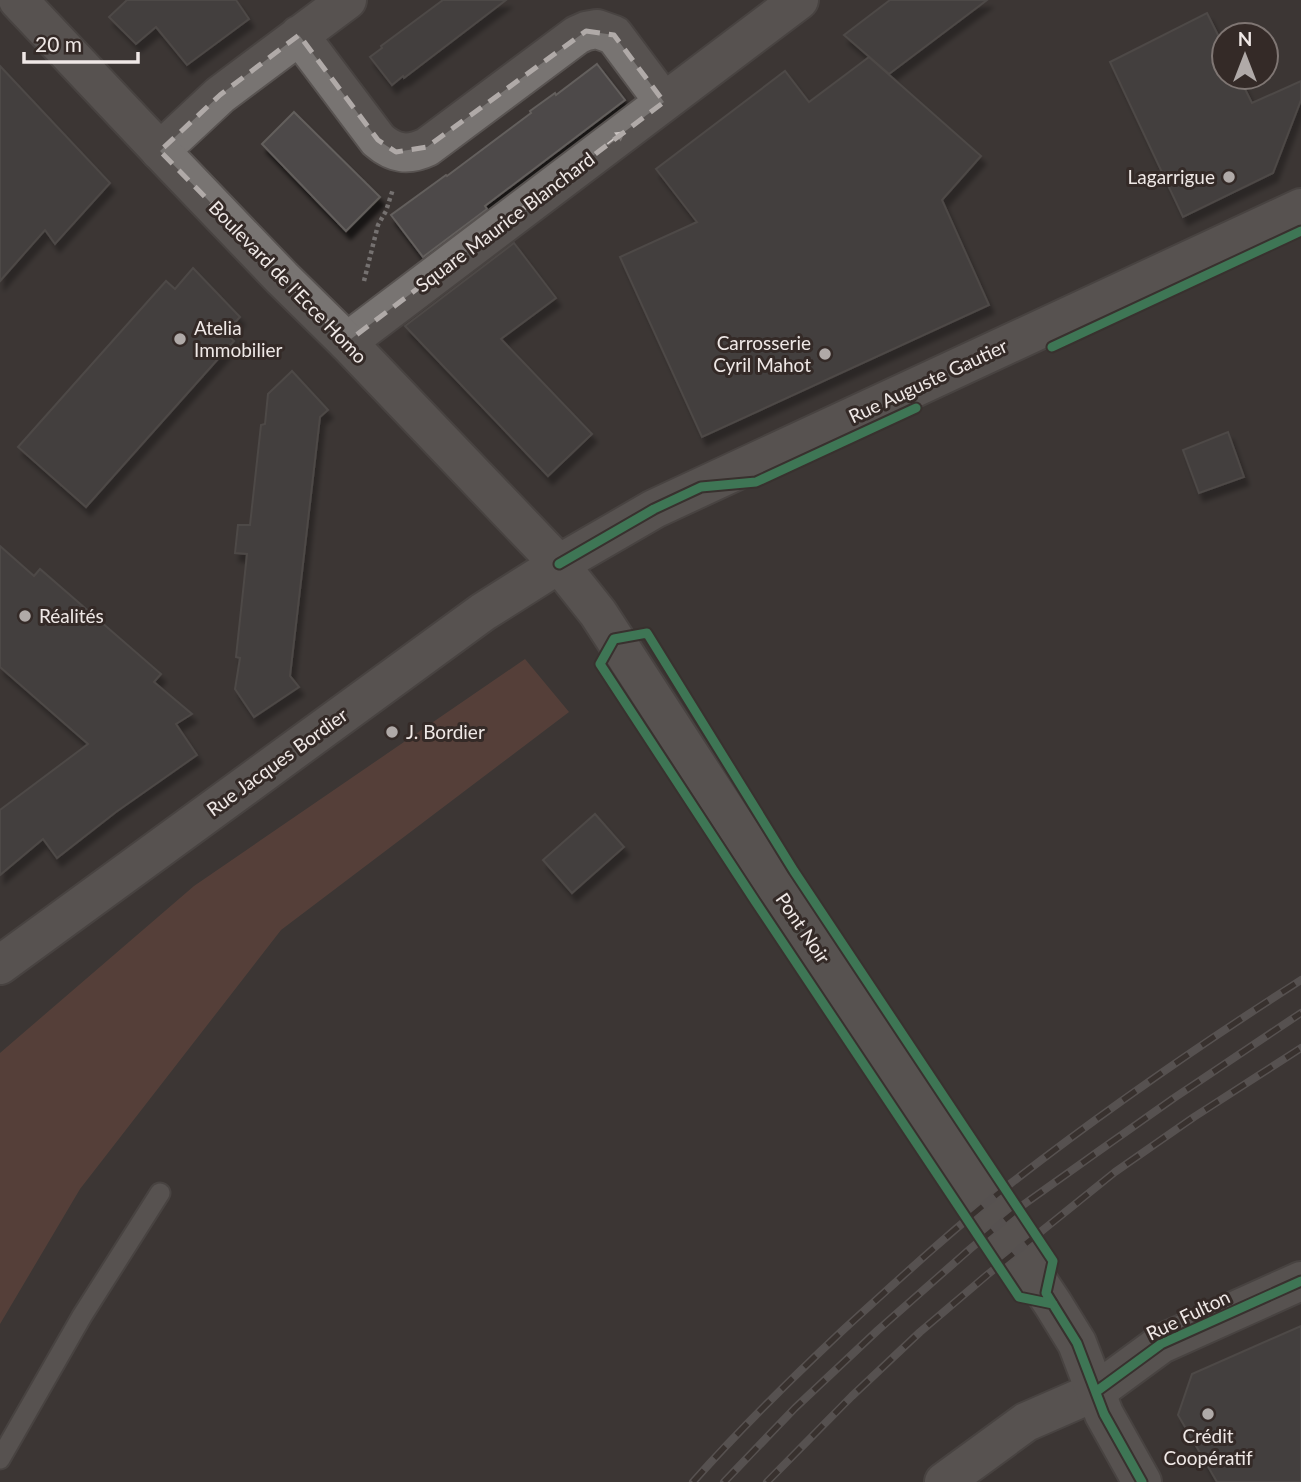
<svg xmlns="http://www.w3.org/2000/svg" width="1301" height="1482" font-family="Lato,sans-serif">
<defs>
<filter id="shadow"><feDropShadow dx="4.5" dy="8" stdDeviation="2" flood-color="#0009"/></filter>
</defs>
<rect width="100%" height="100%" fill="#3c3634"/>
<path fill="#744b3f" d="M525 659 569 712 281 930 80 1189 0 1324V1053L194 886Z"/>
<path fill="#4e4a49" stroke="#635f5d" stroke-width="2" filter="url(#shadow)" d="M127 0H236L249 19 187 65 156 27 136 44 109 17Z
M443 0H506L404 78 403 76 392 85 370 57 382 48 381 46Z
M890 0H987L889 74 844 35Z
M1207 13 1224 47V77H1239L1252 103 1301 81V100L1273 173 1183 217 1110 62Z
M869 57 981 156 942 200 989 305 702 437 620 257 697 222 656 169 785 71 809 102Z
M597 64 625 100 485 206 487 209 423 257 391 215 446 175 447 176 531 113 530 111 555 93 556 95Z
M0 66 110 183 55 244 45 230 0 281Z
M294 112 380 197 346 231 262 144Z
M514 243 556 298 501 339 592 434 548 476 405 326Z
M193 268 240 317 225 333 234 341 86 507 18 447 166 281 175 289Z
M292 371 328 410 320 417 290 676 299 687 254 717 235 689 240 658 236 657 247 554 235 553 238 525H250L261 425 265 424 268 394Z
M1228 432 1244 477 1199 493 1183 450Z
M0 546 34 576 40 569 161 674 154 682 192 714 176 724 197 755 116 812 57 858 43 839 0 875V810L88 744 0 667Z
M595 814 624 847 572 893 543 860Z
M1301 1326V1482H1217L1178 1415 1192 1374Z"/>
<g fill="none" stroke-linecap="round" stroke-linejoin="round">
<defs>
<path id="service" d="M0 1459 82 1316 160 1193"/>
<path id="minor" d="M299 35 378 140C394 154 408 156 427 147L577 35 586 31 597 29 614 35 664 102
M160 151 220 95 347 0
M347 342 799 0
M944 1482 1026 1422 1097 1391 1161 1344 1301 1281"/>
<path id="tertiary" d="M18 0 168 159 282 278 347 342 559 564 598 613 775 886 1053 1304 1077 1343 1104 1414 1142 1482
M0 965 483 612 559 564 654 509 1301 208"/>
</defs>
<use href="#service" stroke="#585351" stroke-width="23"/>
<use href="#minor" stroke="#585351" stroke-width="42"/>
<use href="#tertiary" stroke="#585351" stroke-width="42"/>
<path stroke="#757170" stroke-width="4.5" stroke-dasharray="3.5 3.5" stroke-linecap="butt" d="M364 281 378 225 386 211 393 189"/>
<use href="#service" stroke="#787472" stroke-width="19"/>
<use href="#minor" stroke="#787472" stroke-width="38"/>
<use href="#tertiary" stroke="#787472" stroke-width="38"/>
<defs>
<path id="rail" d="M693 1482C740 1429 791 1379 842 1331 897 1281 952 1230 1010 1184 1104 1111 1201 1044 1301 980
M724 1482 795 1408 878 1330 970 1249 1023 1205 1096 1153 1174 1098 1301 1013
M767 1482 852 1396 920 1332 987 1275 1115 1172 1194 1117 1301 1048"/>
</defs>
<use href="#rail" stroke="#777271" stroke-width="8"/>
<use href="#rail" stroke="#342a27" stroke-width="5" stroke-dasharray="16" stroke-linecap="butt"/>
<defs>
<path id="cycleway" d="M1052 347 1301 231
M559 564 654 509 701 487 756 482 916 408
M1053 1304 1019 1297 755 901 600 664 614 639 647 633 794 871 1053 1261 1046 1293 1077 1343 1104 1414 1142 1482
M1097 1391 1161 1344 1301 1281"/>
</defs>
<use href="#cycleway" stroke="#342a27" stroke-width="13"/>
<use href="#cycleway" stroke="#40c37c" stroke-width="9"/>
</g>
<defs><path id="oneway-solid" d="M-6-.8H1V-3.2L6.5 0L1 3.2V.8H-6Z" transform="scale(1.75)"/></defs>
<use fill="#cbc5c3" href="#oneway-solid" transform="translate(616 138) rotate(-37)"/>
<path d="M0 0H1301V1482H0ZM586 31 614 35 664 102 347 342 160 151 220 95 299 35 378 140 396 152 427 147Z" fill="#3c3634" fill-opacity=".55" fill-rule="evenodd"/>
<path fill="none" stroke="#b0aaa8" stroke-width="5" stroke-dasharray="14 9" stroke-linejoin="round" d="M586 31 614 35 664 102 347 342 160 151 220 95 299 35 378 140 396 152 427 147Z"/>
<g fill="#b0aaa8" stroke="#342a27" stroke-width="2.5">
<circle cx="1229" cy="177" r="7"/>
<circle cx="180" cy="339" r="7"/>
<circle cx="825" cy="354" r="7"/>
<circle cx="25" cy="616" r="7"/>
<circle cx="392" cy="732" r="7"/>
<circle cx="1208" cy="1414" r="7"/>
</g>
<g text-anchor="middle" stroke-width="6" stroke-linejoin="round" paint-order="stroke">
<g font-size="19" fill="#efe8e6" stroke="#342a27" text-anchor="start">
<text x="1215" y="184" text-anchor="end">Lagarrigue</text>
<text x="194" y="335">Atelia<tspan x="194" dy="22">Immobilier</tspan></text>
<text x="811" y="350" text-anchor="end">Carrosserie<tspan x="811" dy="22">Cyril Mahot</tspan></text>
<text x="39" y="623">Réalités</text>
<text x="406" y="739">J. Bordier</text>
<text x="1208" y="1443" text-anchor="middle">Crédit<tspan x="1208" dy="22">Coopératif</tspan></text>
</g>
<g font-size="19" fill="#efe8e6" stroke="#342a27">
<text transform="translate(505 222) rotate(-37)" y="7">Square Maurice Blanchard</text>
<text transform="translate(288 282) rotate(46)" y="7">Boulevard de l'Ecce Homo</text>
<text transform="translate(928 381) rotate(-25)" y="7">Rue Auguste Gautier</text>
<text transform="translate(277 762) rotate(-36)" y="7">Rue Jacques Bordier</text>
<text transform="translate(803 928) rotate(56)" y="7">Pont Noir</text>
<text transform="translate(1188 1315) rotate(-26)" y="7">Rue Fulton</text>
</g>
</g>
<g transform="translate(1245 56)"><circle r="33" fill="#342a27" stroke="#7f7673" stroke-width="2"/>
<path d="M0-5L12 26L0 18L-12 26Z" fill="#b0aaa8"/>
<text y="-10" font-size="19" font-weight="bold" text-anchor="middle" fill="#efe8e6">N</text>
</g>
<path d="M24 52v10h114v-10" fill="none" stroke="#efe8e6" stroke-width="3.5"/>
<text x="35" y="52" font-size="21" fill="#efe8e6" stroke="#342a27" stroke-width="5" paint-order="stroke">20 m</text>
</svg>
